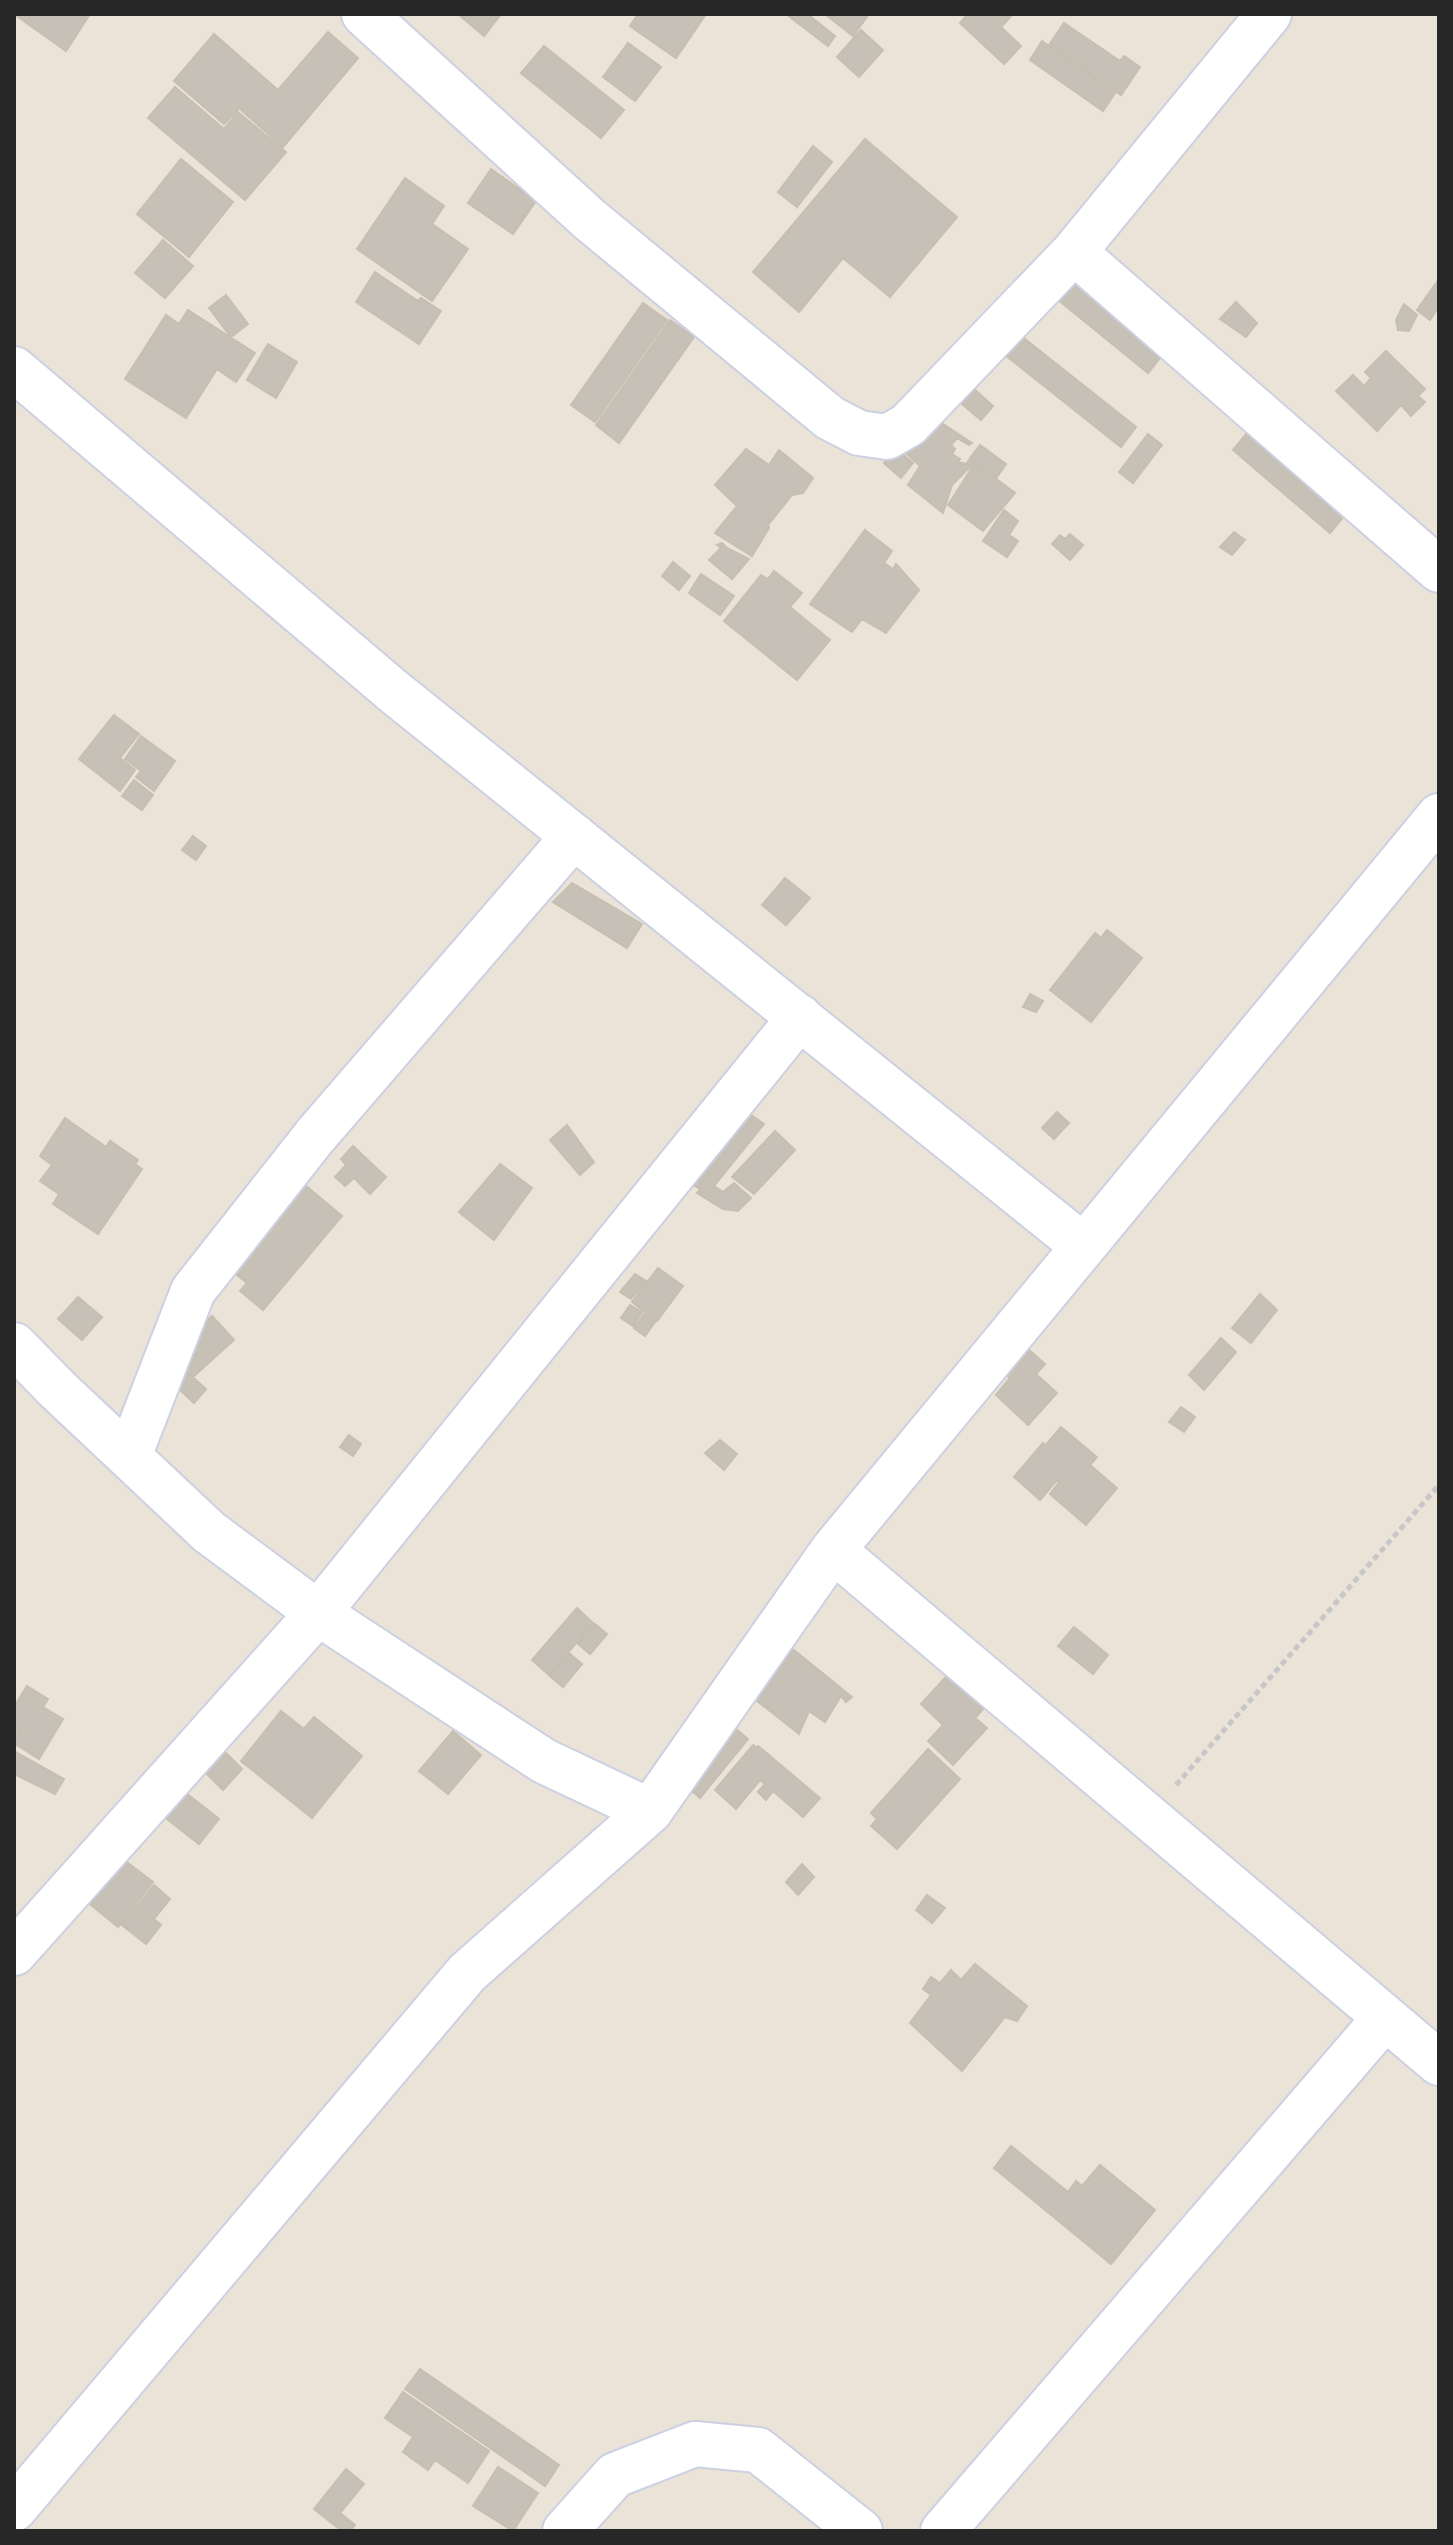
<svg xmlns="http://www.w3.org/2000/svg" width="1453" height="2545" font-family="'Titillium Web',sans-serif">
<rect width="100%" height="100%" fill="#ebe3d7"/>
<path fill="#c6c0b7" stroke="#c6bfb1" stroke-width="2" d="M14 14H90L66 51Z
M458 14H501L484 36Z
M638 14H706L676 58 630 26Z
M786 14H813L811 17 835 36 828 46Z
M825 14H869L853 36Z
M968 14H1013L1001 27 1021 46 1004 64 960 23Z
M1064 23 1120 61 1124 56 1140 67 1121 95 1049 45Z
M861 30 883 50 859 77 837 57Z
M328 32 358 58 283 147 239 108 224 124 174 81 214 34 278 90Z
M1042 41 1115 93 1103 111 1030 60Z
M628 43 661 67 635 101 603 77Z
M544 46 624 110 601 138 521 73Z
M175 87 224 129 238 112 286 152 245 200 148 118Z
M865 139 957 217 890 297 843 258 799 312 753 272Z
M813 146 832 162 797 207 778 192Z
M181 159 233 202 189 257 137 214Z
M491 169 536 201 513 234 468 203Z
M405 178 444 206 432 224 468 249 432 301 357 249Z
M163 240 193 266 165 298 135 273Z
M375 272 418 301 421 298 441 311 419 344 356 302Z
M1067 274 1164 353 1148 373 1051 294Z
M1439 279V306L1430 320 1417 310Z
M226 295 248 324 231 337 209 308Z
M1236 302 1257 323 1246 337 1220 319Z
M643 303 667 320 595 422 571 405Z
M1404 304 1417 315 1409 331 1398 330 1396 320Z
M188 310 255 353 236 382 217 369 186 418 125 379 166 315 179 324Z
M670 320 694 337 619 443 596 425Z
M1020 335 1136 427 1121 447 1005 355Z
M268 344 297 362 276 398 247 380Z
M1386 351 1425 389 1418 396 1425 402 1411 416 1401 405 1377 431 1336 391 1353 375 1364 386 1371 378 1365 372Z
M973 388 993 406 981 420 961 403Z
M943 424 972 443 969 445 957 438 951 445 955 449 952 454 960 459 958 462 966 464 970 459 974 463 952 485 943 513 908 485 920 466 906 453 930 429Z
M1252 427 1349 510 1330 533 1233 450Z
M1148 434 1162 445 1133 483 1119 472Z
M980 445 1006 464 997 477 970 458Z
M895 448 913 463 901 478 884 463Z
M746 449 769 465 779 450 813 478 803 493 792 495 768 525 769 528 752 556 715 533 737 506 715 485Z
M975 463 1015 493 983 531 948 505Z
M1004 510 1018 521 1009 535 1018 541 1007 557 983 541Z
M865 530 892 551 884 563 893 569 896 564 919 590 886 633 862 619 852 632 810 604Z
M1234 532 1245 540 1232 555 1220 547Z
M1070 534 1083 545 1070 560 1052 544 1060 535 1065 539Z
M722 543 727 548 749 559 732 579 709 560 721 548 717 545Z
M673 562 690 576 679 590 662 576Z
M774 571 802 593 790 607 830 640 797 680 724 621 761 575 768 579Z
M701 574 734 596 720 615 689 593Z
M114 715 139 734 120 758 135 770 120 791 79 759Z
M141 736 175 761 154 791 136 777 141 771 125 759Z
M134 780 153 795 142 810 122 796Z
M193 836 206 846 196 860 182 850Z
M785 878 810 898 786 925 762 905Z
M572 883 642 924 627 948 553 902Z
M1107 930 1142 958 1091 1022 1050 990 1095 933 1101 938Z
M1030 994 1043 1001 1036 1012 1023 1007Z
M732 1102 764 1124 714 1186 723 1192 734 1183 751 1198 738 1211 723 1209 697 1193 700 1189 676 1174Z
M1057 1112 1069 1123 1054 1139 1042 1128Z
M65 1118 106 1147 110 1141 138 1160 135 1164 142 1169 98 1234 53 1204 59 1194 40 1181 52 1165 40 1156Z
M567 1125 594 1162 580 1175 550 1140Z
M775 1131 795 1150 754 1194 732 1177Z
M353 1146 386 1177 370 1194 354 1178 345 1186 335 1177 346 1165 341 1159Z
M500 1164 532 1188 494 1240 459 1212Z
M300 1181 342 1216 263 1310 240 1291 247 1283 227 1267Z
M658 1268 683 1286 657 1321 632 1302Z
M635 1274 646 1281 631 1299 620 1292Z
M1260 1294 1277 1310 1251 1343 1232 1328Z
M78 1297 102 1317 82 1340 58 1319Z
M630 1305 642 1312 633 1326 621 1318Z
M644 1314 655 1322 645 1336 634 1328Z
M212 1316 234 1340 193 1377 172 1353Z
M1221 1338 1236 1352 1204 1390 1189 1375Z
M1019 1341 1045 1364 1036 1374 1057 1393 1028 1425 996 1395 1010 1378 996 1365Z
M163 1350 206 1389 194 1403 151 1363Z
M1181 1407 1195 1417 1184 1432 1169 1422Z
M1061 1427 1097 1457 1090 1465 1117 1488 1086 1525 1050 1494 1059 1482 1057 1480 1040 1500 1014 1477 1043 1443 1045 1446Z
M349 1435 361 1444 353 1456 340 1447Z
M720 1440 737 1454 724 1470 705 1453Z
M577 1608 593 1623 549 1675 532 1660Z
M595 1624 607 1634 590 1654 578 1644Z
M1074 1627 1108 1655 1093 1674 1058 1646Z
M779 1638 852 1697 846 1702 841 1696 825 1722 809 1711 799 1734 733 1682Z
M569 1653 582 1664 563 1687 550 1676Z
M957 1665 993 1698 975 1718 987 1728 953 1765 928 1741 943 1725 921 1704Z
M27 1686 48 1699 43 1707 63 1719 39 1759 14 1743 18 1733 14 1731V1707Z
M281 1711 304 1729 314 1717 362 1756 312 1818 241 1761Z
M734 1727 748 1739 700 1798 677 1778Z
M453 1731 481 1755 448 1794 419 1771Z
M217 1744 242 1769 223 1790 198 1765Z
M753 1745 757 1748 758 1746 820 1798 803 1817 773 1791 766 1800 758 1792 765 1784 760 1780 736 1809 715 1790Z
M928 1749 960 1779 897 1849 871 1826 877 1819 871 1813Z
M14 1751 64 1779 55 1794 14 1774Z
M186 1793 219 1819 199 1844 167 1819Z
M124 1860 153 1882 118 1927 90 1904Z
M802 1864 814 1877 798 1895 786 1882Z
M154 1885 170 1899 154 1919 161 1925 146 1944 122 1925Z
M927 1895 945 1908 932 1923 916 1910Z
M975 1964 1027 2006 1017 2021 1005 2017 962 2071 910 2023 931 1995 923 1989 931 1977 940 1983 951 1970 961 1980Z
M1011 2146 1068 2192 1076 2181 1082 2186 1100 2165 1155 2210 1111 2264 994 2168Z
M420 2369 559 2465 545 2486 405 2389Z
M403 2392 489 2451 468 2483 435 2460 428 2470 403 2452 413 2437 385 2418Z
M498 2467 538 2493 513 2531 473 2506Z
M346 2469 364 2484 340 2513 355 2525 350 2531H342L314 2509Z"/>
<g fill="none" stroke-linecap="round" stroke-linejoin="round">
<defs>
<path id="minor" d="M364 14 589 219 830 418 859 433 887 437 908 425 1074 252 1269 14
M1074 252 1439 570
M14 369 393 691 1082 1245
M14 1345 57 1389 209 1532 318 1613 544 1761 650 1811
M129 1456 193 1291 315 1136 574 836
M833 1550 1439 2063
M14 1953 318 1613 800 1017
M14 2509 467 1973 650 1811 833 1550 1439 816
M565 2531 615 2475 695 2444 758 2450 860 2531
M943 2531 1384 2019"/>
</defs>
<use href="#minor" stroke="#ccd0e2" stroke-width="48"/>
<path stroke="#c7c7c7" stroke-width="5" stroke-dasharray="6 4" stroke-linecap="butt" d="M1176 1785 1439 1485"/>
<use href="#minor" stroke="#fff" stroke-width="44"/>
</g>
<rect width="1453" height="2545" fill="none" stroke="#272727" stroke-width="32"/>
</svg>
